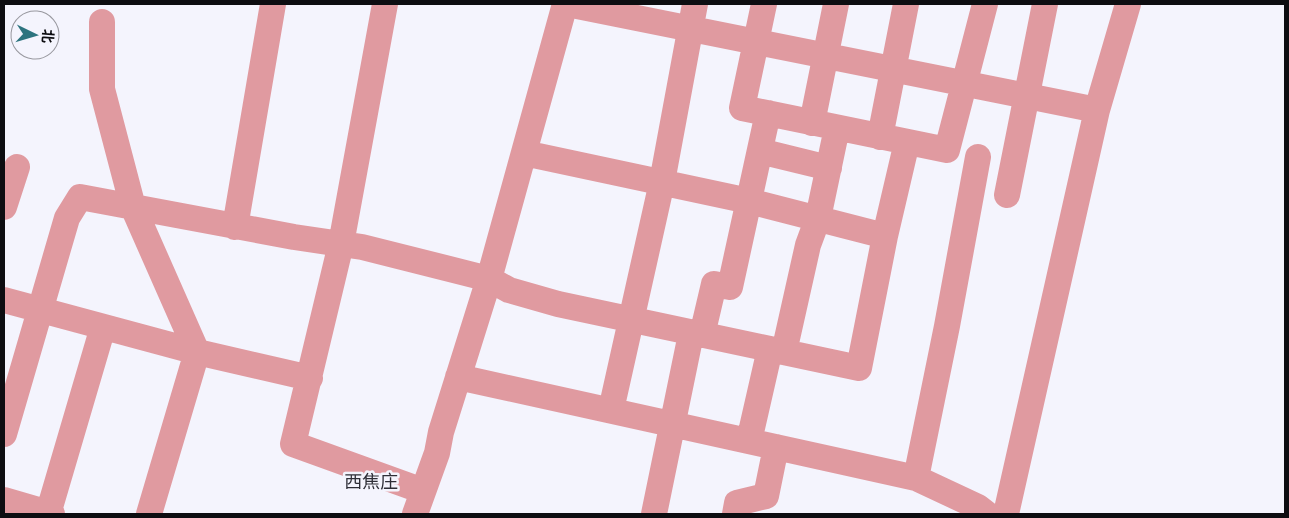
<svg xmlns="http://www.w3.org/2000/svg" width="1289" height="518" font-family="Arial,'Noto Sans SC',sans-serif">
<rect width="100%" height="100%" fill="#f4f4fd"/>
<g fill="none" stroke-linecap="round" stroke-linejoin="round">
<path stroke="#e09aa0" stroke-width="26" d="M385 4 341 244 293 444 423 491
M567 4 1097 110
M764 4 742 108 947 150 985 4
M102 22V89L133 207 197 352 149 514
M812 123 836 4
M880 137 906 4
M760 151 829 168
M524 153 749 201 885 236
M1007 195 1045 4
M4 207 17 167
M235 227 273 4
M4 300 197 352 310 378
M702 335 714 284 730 287 768 113
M784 352 808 245 818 218 837 128
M458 377 916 478 978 507 987 514
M611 410 662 182 695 4
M4 434 67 218 80 197 294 237 362 247 489 279 509 290 558 304 859 368 885 236 907 142
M749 441 770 349
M916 478 947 326 978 157
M4 500 52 514
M48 514 103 327
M415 514 437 453 441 432 489 279 565 4
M654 514 691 334
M735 514 737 503 766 496 776 447
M1006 514 1097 110 1128 4"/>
</g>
<g text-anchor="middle" stroke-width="5" stroke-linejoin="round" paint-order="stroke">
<g font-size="18" fill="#2e2e37" stroke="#f4f4fd">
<text x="371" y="488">西焦庄</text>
</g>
</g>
<rect width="1289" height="518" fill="none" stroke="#0d0d11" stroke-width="10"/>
<g transform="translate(35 35) rotate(95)"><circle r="24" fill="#f4f4fd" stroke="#98989f"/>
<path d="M0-4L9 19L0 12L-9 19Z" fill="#2d747f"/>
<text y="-8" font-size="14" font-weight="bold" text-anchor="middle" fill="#0d0d11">北</text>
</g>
</svg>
